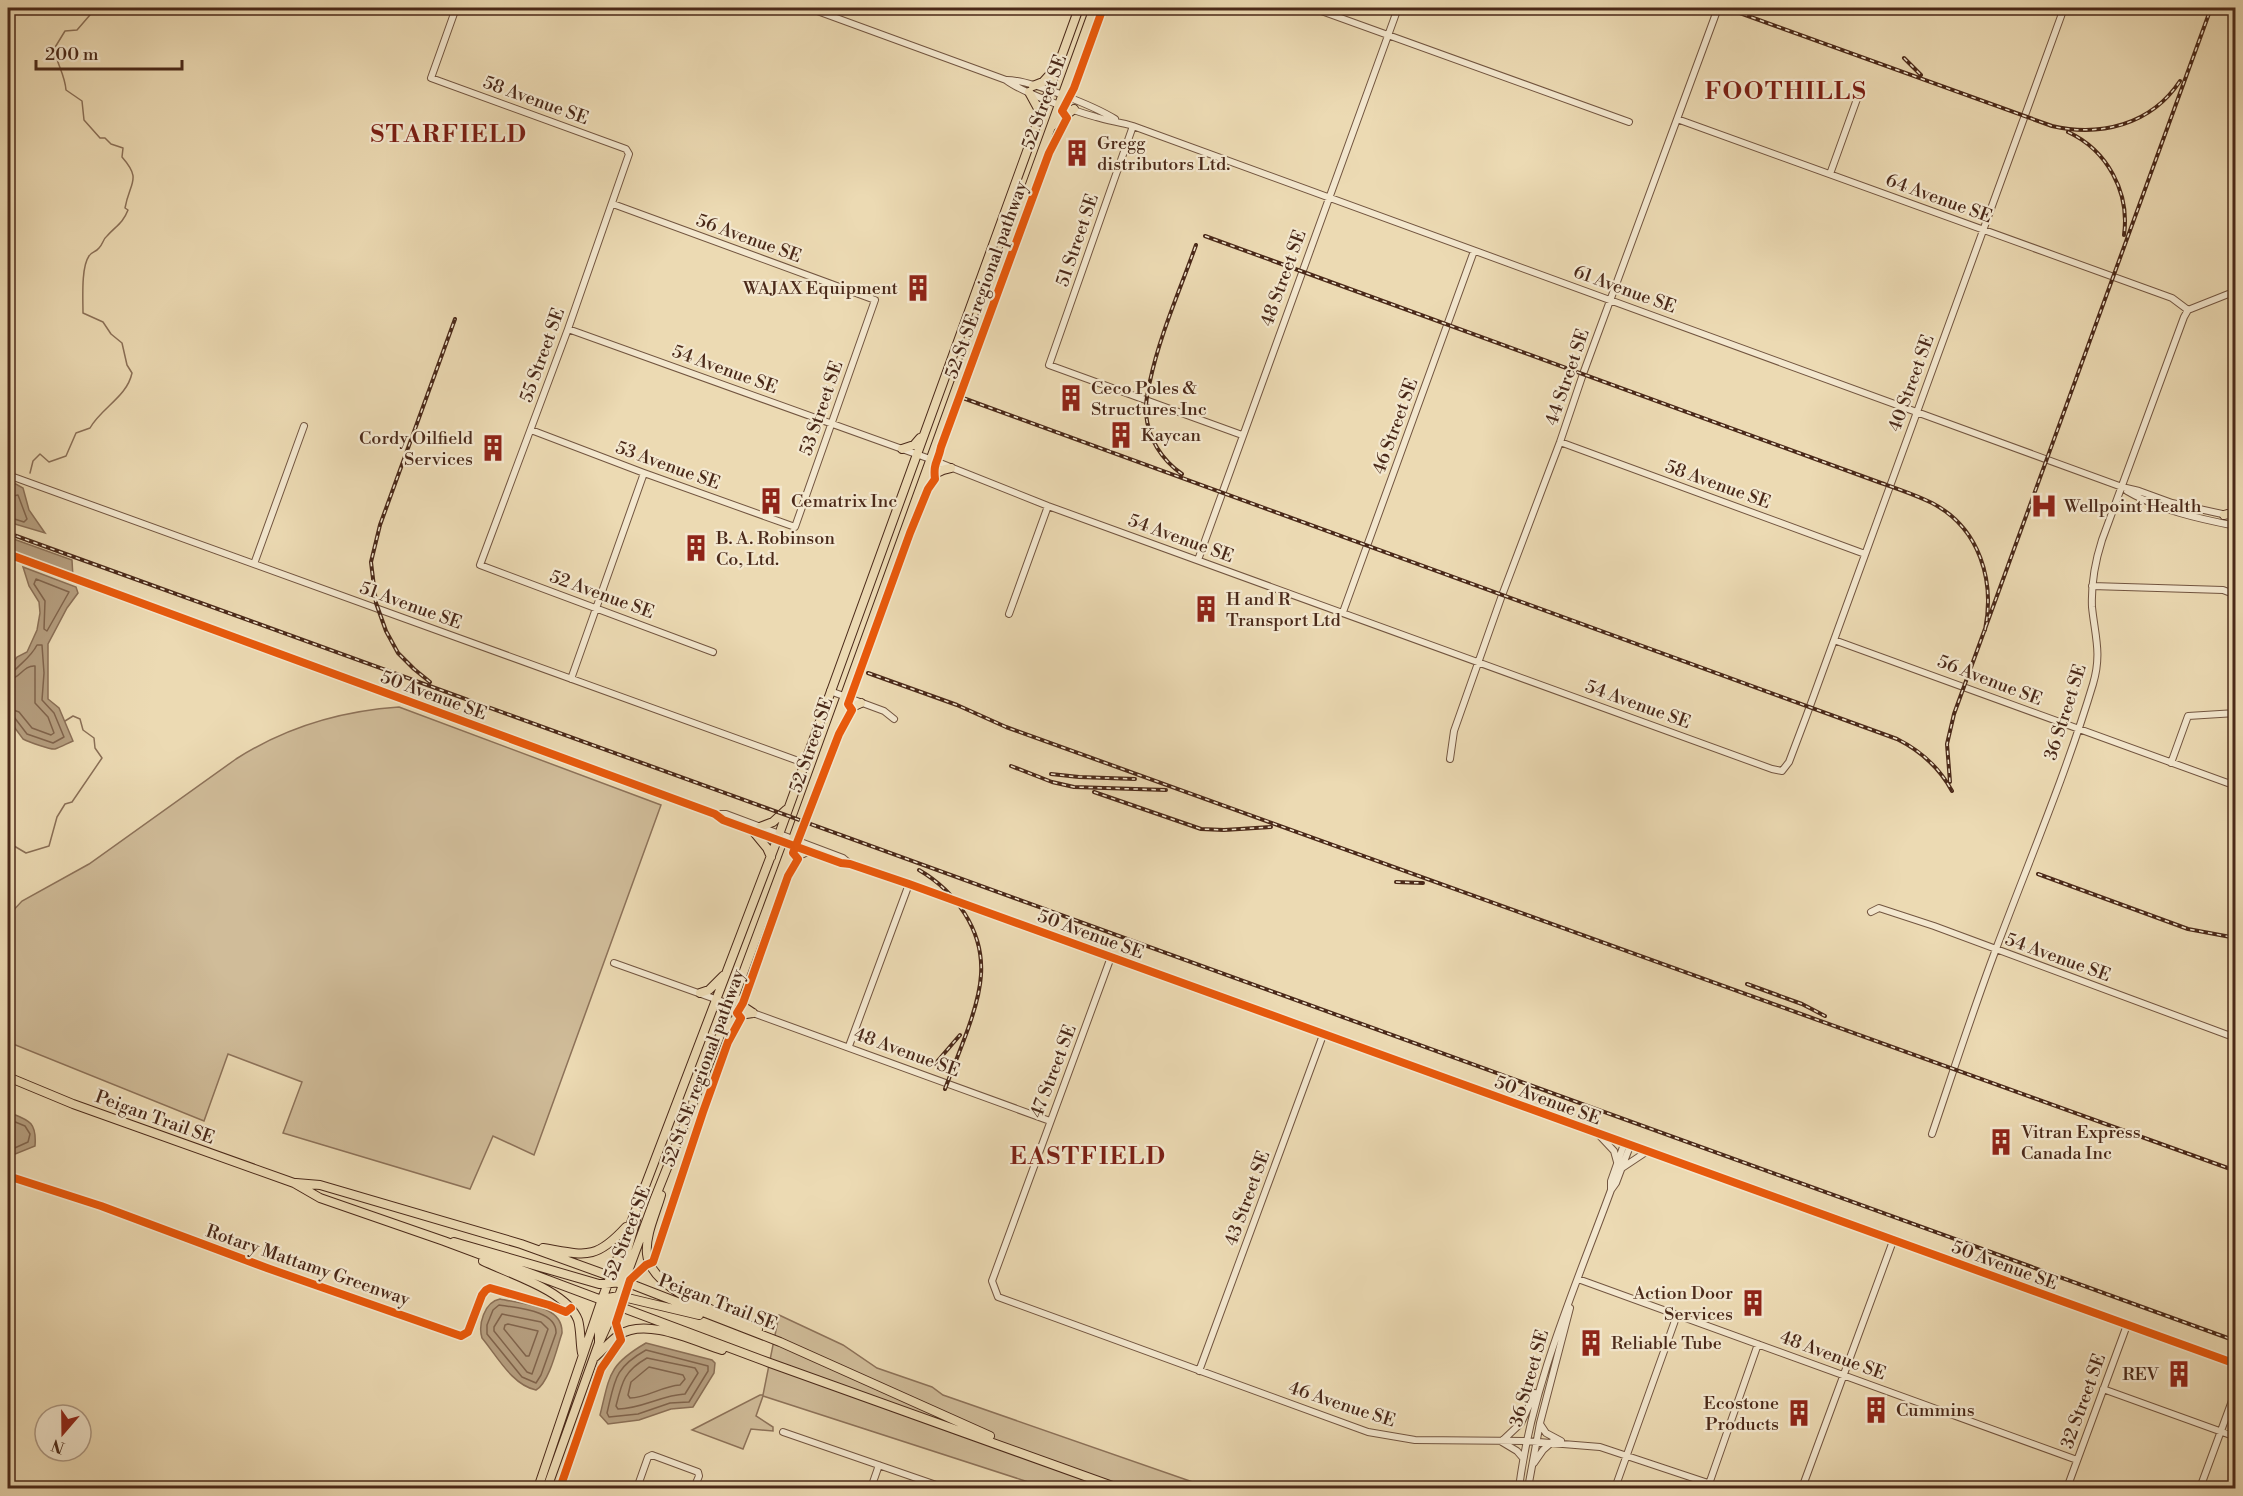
<svg xmlns="http://www.w3.org/2000/svg" width="2243" height="1496" font-family="'Libre Bodoni',serif">
<rect width="100%" height="100%" fill="#ecdab3"/>
<filter id="stains"><feTurbulence type="fractalNoise" baseFrequency=".00333" numOctaves="4"/><feColorMatrix values="0 0 0 0 .2 0 0 0 0 .09 0 0 0 0 .02 0 0 0 .5 -.17"/></filter>
<radialGradient id="worn" r=".72"><stop offset=".6" stop-color="#630" stop-opacity="0"/><stop offset="1" stop-color="#630" stop-opacity=".3"/></radialGradient>
<path fill="#d0bc99" stroke="#8d7259" stroke-width="1.5" d="M399 707 661 805 534 1155 493 1136 470 1189 283 1133 302 1082 228 1054 204 1121 8 1042V916L22 901 89 864 236 759C286 727 340 711 399 707Z
M779 1315 843 1345 877 1368 932 1387 943 1395 1210 1488H1047L763 1396 756 1416 773 1427V1431L751 1429 743 1449 692 1430 760 1395H763Z"/>
<path fill="#b59e7f" stroke="#8a6f56" stroke-width="1.5" d="M14 483 23 488 29 510 45 533 8 522 9 494Z
M8 537 72 560 73 578 13 556 8 550Z
M23 567 76 587 78 593 67 608 48 644V699L59 708 73 741C68 743 61 747 55 749 51 750 29 742 23 739L9 720 8 670 17 657 27 652 37 630 40 613 39 602 29 586Z
M8 1112C28 1120 37 1121 35 1146L8 1157Z
M500 1299C521 1304 563 1304 562 1333 557 1348 549 1383 536 1390 512 1385 497 1356 482 1338 478 1325 484 1302 500 1299Z
M646 1343 712 1360 715 1363 714 1373 693 1407 671 1409 639 1420 608 1424 600 1415C610 1375 608 1365 646 1343Z"/>
<g fill="none" stroke-linecap="round" stroke-linejoin="round">
<path stroke="#80644c" stroke-width="1.5" d="M8 497 18 495 27 519 24 522 8 517
M36 579 69 592 47 631 44 629 45 601 34 584Z
M8 673 13 672C22 662 31 657 37 645H42L44 673 42 700 54 713 64 737 53 743 27 734 14 717 8 716
M8 680C20 679 23 665 35 666V703L48 717 54 733 51 735 32 728 19 712 8 708
M8 1119 25 1126 30 1134 28 1142 8 1151
M499 1305C516 1308 557 1310 556 1333L541 1375 536 1383 522 1377 487 1334V1325L493 1310Z
M502 1314 541 1322 548 1329 532 1374 527 1372 494 1331V1327Z
M508 1324 538 1331 529 1356H526L504 1329 505 1325Z
M646 1350 708 1366V1371L689 1402 670 1403 638 1414 609 1417 607 1413C615 1380 614 1368 646 1350Z
M647 1358 695 1368 698 1373 685 1394C662 1395 641 1409 618 1409L616 1406C622 1382 624 1371 647 1358Z
M649 1367 683 1375 685 1379 680 1385C662 1386 647 1398 630 1398L628 1395 631 1382Z"/>
<path stroke="#8a6f56" stroke-width="1.5" d="M30 473 33 461 40 454 49 462 66 456 76 433 90 428C101 408 127 397 132 373L127 365 122 343 111 334 103 322 83 313C83 299 81 267 89 256 91 252 96 252 99 248 103 244 103 239 107 236 116 226 123 223 128 210L125 208C130 181 142 180 122 157L123 148 111 144 105 138H100L84 120 82 101 66 90C65 75 57 64 54 49L65 31 77 30 96 8
M8 840 9 843 26 853 49 846 57 817 65 804 72 802 102 758 95 748 94 738 83 730 80 719 73 716 65 721"/>
<defs>
<path id="minor" d="M456 8 431 78 626 149 629 154 568 329 480 565 713 652
M809 8 1006 80C1023 93 1074 111 1096 117 1108 121 1120 122 1133 126L2122 487 2139 491 2172 503 2236 517
M1313 8 1629 122
M1007 80C1030 80 1094 106 1115 119
M1677 119 2172 298 2188 310
M1133 126 1049 365 1242 435
M1830 174 1857 99
M568 329 930 459 1048 506 1772 769 1782 771 1789 762 1806 717 2064 8
M531 430 644 473 795 527 875 300 613 204
M1560 442 1865 554
M8 475 804 763
M2127 491C2159 510 2200 519 2236 526
M8 554 715 814 723 820 841 863 850 864 909 884 2236 1364
M1198 560 1398 8
M254 564 304 426
M2092 586 2223 590 2236 595
M1343 612 1474 251
M1009 614 1048 506
M1834 640 2236 786
M571 679 644 473
M830 691 884 711 894 719
M1450 759 1454 731 1501 598 1560 442 1583 374 1718 8
M2171 763 2188 716 2236 713
M716 814H726L843 858 849 863
M1871 912 1879 908 1934 926 2236 1038
M1111 957 992 1281 998 1297 1368 1432 1415 1440 1526 1441 1600 1447 1723 1488
M614 963 732 1005
M753 1013 1050 1121
M849 1046 909 884
M1932 1134C1953 1072 1973 1010 1996 949 2029 861 2066 774 2093 684 2102 654 2095 636 2092 607 2091 584 2095 562 2102 540L2184 317 2188 310 2236 291
M1600 1136 1614 1151 1617 1162
M1622 1168 1646 1152
M1611 1189V1181L1624 1144
M1578 1279 2077 1460
M1199 1371 1323 1035
M2103 1389 2236 1437
M1540 1424 1546 1433 1561 1441
M783 1432 945 1488
M1502 1441 1521 1423 1535 1393
M1502 1442 1517 1451 1523 1458
M1534 1463 1543 1450 1552 1442
M1709 1484 1758 1344
M637 1488 648 1457 652 1455 698 1472 699 1476 694 1488
M871 1488 879 1465
M1519 1488C1532 1384 1575 1288 1611 1190L1616 1183 1630 1146
M1528 1488 1540 1423 1570 1308
M1615 1488 1677 1315
M1802 1488 1893 1241
M2067 1488 2127 1325
M2200 1488 2236 1390"/>
<path id="major" d="M1033 86 1043 82 1054 70
M1029 92 1041 114
M1052 126 1074 109
M902 449 914 445 920 438
M921 486C931 477 937 470 951 468
M2224 515 2236 512
M837 723 850 708 861 703
M760 827 773 822 786 810
M753 831 767 848 771 857
M785 868 796 856 808 851
M700 993 709 990 723 976
M735 996 741 1005 753 1013
M724 1032 739 1015 753 1013
M8 1077 73 1104 294 1183 320 1198 444 1241 770 1363 1118 1488
M296 1183 320 1185 521 1244 618 1279 780 1342 990 1436
M661 1195C656 1213 645 1235 647 1254 651 1292 727 1315 758 1329
M454 1242 599 1284 624 1282
M543 1248C585 1255 595 1261 626 1227
M483 1261C510 1274 567 1291 578 1320 581 1330 580 1343 582 1353
M618 1283 637 1216
M602 1299 619 1296 699 1315
M599 1342V1330L609 1298
M595 1357C603 1350 610 1341 619 1335 646 1317 694 1341 722 1350
M538 1488 602 1299 777 840 1079 8
M547 1488 599 1343 613 1312 655 1198 719 1038 793 839 1094 8"/>
</defs>
<use href="#minor" stroke="#725540" stroke-width="8"/>
<use href="#major" stroke="#4a2919" stroke-width="10"/>
<use href="#minor" stroke="#f3e7ce" stroke-width="6"/>
<use href="#major" stroke="#ecdab3" stroke-width="8"/>
<defs>
<path id="rail" d="M1632 8 1643 12
M1726 8 2052 126C2100 137 2151 125 2180 81
M1904 58 1921 75
M2068 132C2107 150 2130 192 2124 235
M1205 236 1881 483C1898 489 1916 495 1932 503 1980 528 1995 581 1985 630
M963 398 1897 739C1921 751 1939 767 1952 791
M1182 474C1162 460 1148 439 1146 413 1145 402 1148 392 1150 381 1160 334 1180 290 1196 245
M8 533 2236 1341
M868 673 957 705 1006 727 2236 1171
M430 682 414 669 398 653 386 631 376 603 371 562 380 525 455 319
M1011 766 1052 782 1074 787 1166 790
M1051 774 1079 777 1135 779
M1950 782 1947 744 1954 714 2211 8
M1094 792 1201 829 1224 830 1271 827
M919 870C955 891 984 930 981 975 979 1009 957 1056 945 1089
M2038 874 2188 929 2236 938
M1396 882 1423 883
M1747 984 1802 1004 1825 1016
M935 1064 960 1035"/>
</defs>
<use href="#rail" stroke="#4a2919" stroke-width="4"/>
<use href="#rail" stroke="#f3e7ce" stroke-width="1.5" stroke-dasharray="4.5" stroke-linecap="butt"/>
<defs>
<path id="cycleway" d="M8 554 715 814 723 820 841 863 850 864 909 884 2236 1364
M8 1176 101 1206 267 1268 461 1336 468 1332 482 1295 486 1290 490 1288 549 1305 566 1312 571 1308
M560 1488 601 1369 621 1340 616 1323 630 1280 646 1265 653 1262 703 1112 728 1042 741 1018 737 1013 743 1003 788 876 798 859 793 853 839 734 852 710 848 704 910 533 928 489 935 479C933 463 938 462 941 447L1049 153 1067 118 1062 111 1074 88 1103 8"/>
</defs>
<use href="#cycleway" stroke="#f3e7ce" stroke-width="11"/>
<use href="#cycleway" stroke="#e8590c" stroke-width="8"/>
</g>
<defs>
<symbol id="building-bare" viewBox="-9 -9 18 18"><path d="M-4-6H4V6H1V3H-1V6H-4ZM-2.5-4.3h1.7v1.8h-1.7ZM.8-4.3h1.7v1.8H.8ZM-2.5-1h1.7V.8h-1.7ZM.8-1h1.7V.8H.8Z" fill="#8f2418" stroke="#f3e7ce" stroke-width="2.5" paint-order="stroke"/></symbol>
<symbol id="hospital-bare" viewBox="-9 -9 18 18"><path d="M-5-5h3v3.5h4V-5h3V5h-3V1.5h-4V5h-3Z" fill="#8f2418" stroke="#f3e7ce" stroke-width="2.5" paint-order="stroke"/></symbol>
</defs>
<g fill-rule="evenodd">
<use href="#building-bare" x="1058" y="134" width="38" height="38"/>
<use href="#building-bare" x="899" y="269" width="38" height="38"/>
<use href="#building-bare" x="1052" y="379" width="38" height="38"/>
<use href="#building-bare" x="1102" y="416" width="38" height="38"/>
<use href="#building-bare" x="474" y="429" width="38" height="38"/>
<use href="#building-bare" x="752" y="482" width="38" height="38"/>
<use href="#hospital-bare" x="2025" y="487" width="38" height="38"/>
<use href="#building-bare" x="677" y="529" width="38" height="38"/>
<use href="#building-bare" x="1187" y="590" width="38" height="38"/>
<use href="#building-bare" x="1982" y="1123" width="38" height="38"/>
<use href="#building-bare" x="1734" y="1284" width="38" height="38"/>
<use href="#building-bare" x="1572" y="1324" width="38" height="38"/>
<use href="#building-bare" x="2160" y="1355" width="38" height="38"/>
<use href="#building-bare" x="1857" y="1391" width="38" height="38"/>
<use href="#building-bare" x="1780" y="1394" width="38" height="38"/>
</g>
<g text-anchor="middle" stroke-width="4.5" stroke-linejoin="round" paint-order="stroke">
<g font-size="18" fill="#4a2919" stroke="#f3e7ce">
<text transform="translate(536 100) rotate(20)" y="6">58 Avenue SE</text>
<text transform="translate(1044 102) rotate(-70)" y="6">52 Street SE</text>
<text transform="translate(1939 198) rotate(20)" y="6">64 Avenue SE</text>
<text transform="translate(749 238) rotate(20)" y="6">56 Avenue SE</text>
<text transform="translate(1077 240) rotate(-71)" y="6">51 Street SE</text>
<text transform="translate(1283 278) rotate(-70)" y="6">48 Street SE</text>
<text transform="translate(986 280) rotate(-70)" y="6">52 St SE regional pathway</text>
<text transform="translate(1625 289) rotate(20)" y="6">61 Avenue SE</text>
<text transform="translate(542 355) rotate(-70)" y="6">55 Street SE</text>
<text transform="translate(725 369) rotate(20)" y="6">54 Avenue SE</text>
<text transform="translate(1567 377) rotate(-71)" y="6">44 Street SE</text>
<text transform="translate(1911 383) rotate(-70)" y="6">40 Street SE</text>
<text transform="translate(821 408) rotate(-71)" y="6">53 Street SE</text>
<text transform="translate(1395 426) rotate(-70)" y="6">46 Street SE</text>
<text transform="translate(668 465) rotate(20)" y="6">53 Avenue SE</text>
<text transform="translate(1718 484) rotate(20)" y="6">58 Avenue SE</text>
<text transform="translate(1181 538) rotate(20)" y="6">54 Avenue SE</text>
<text transform="translate(602 594) rotate(20)" y="6">52 Avenue SE</text>
<text transform="translate(411 605) rotate(20)" y="6">51 Avenue SE</text>
<text transform="translate(1990 680) rotate(21)" y="6">56 Avenue SE</text>
<text transform="translate(434 695) rotate(20)" y="6">50 Avenue SE</text>
<text transform="translate(1638 704) rotate(20)" y="6">54 Avenue SE</text>
<text transform="translate(2065 712) rotate(-72)" y="6">36 Street SE</text>
<text transform="translate(811 745) rotate(-71)" y="6">52 Street SE</text>
<text transform="translate(1091 934) rotate(20)" y="6">50 Avenue SE</text>
<text transform="translate(2058 957) rotate(20)" y="6">54 Avenue SE</text>
<text transform="translate(907 1052) rotate(20)" y="6">48 Avenue SE</text>
<text transform="translate(703 1068) rotate(-70)" y="6">52 St SE regional pathway</text>
<text transform="translate(1053 1071) rotate(-69)" y="6">47 Street SE</text>
<text transform="translate(1548 1100) rotate(20)" y="6">50 Avenue SE</text>
<text transform="translate(155 1117) rotate(20)" y="6">Peigan Trail SE</text>
<text transform="translate(1247 1198) rotate(-70)" y="6">43 Street SE</text>
<text transform="translate(627 1233) rotate(-69)" y="6">52 Street SE</text>
<text transform="translate(308 1265) rotate(19)" y="6">Rotary Mattamy Greenway</text>
<text transform="translate(2005 1265) rotate(20)" y="6">50 Avenue SE</text>
<text transform="translate(718 1302) rotate(21)" y="6">Peigan Trail SE</text>
<text transform="translate(1833 1355) rotate(20)" y="6">48 Avenue SE</text>
<text transform="translate(1529 1378) rotate(-74)" y="6">36 Street SE</text>
<text transform="translate(2083 1401) rotate(-70)" y="6">32 Street SE</text>
<text transform="translate(1342 1404) rotate(18)" y="6">46 Avenue SE</text>
</g>
<g font-size="18" fill="#4a2919" stroke="#f3e7ce" text-anchor="start">
<text x="1097" y="149">Gregg<tspan x="1097" dy="21">distributors Ltd.</tspan></text>
<text x="898" y="294" text-anchor="end">WAJAX Equipment</text>
<text x="1091" y="394">Ceco Poles &amp;<tspan x="1091" dy="21">Structures Inc</tspan></text>
<text x="1141" y="441">Kaycan</text>
<text x="473" y="444" text-anchor="end">Cordy Oilfield<tspan x="473" dy="21">Services</tspan></text>
<text x="791" y="507">Cematrix Inc</text>
<text x="2064" y="512">Wellpoint Health</text>
<text x="716" y="544">B. A. Robinson<tspan x="716" dy="21">Co, Ltd.</tspan></text>
<text x="1226" y="605">H and R<tspan x="1226" dy="21">Transport Ltd</tspan></text>
<text x="2021" y="1138">Vitran Express<tspan x="2021" dy="21">Canada Inc</tspan></text>
<text x="1733" y="1299" text-anchor="end">Action Door<tspan x="1733" dy="21">Services</tspan></text>
<text x="1611" y="1349">Reliable Tube</text>
<text x="2159" y="1380" text-anchor="end">REV</text>
<text x="1779" y="1409" text-anchor="end">Ecostone<tspan x="1779" dy="21">Products</tspan></text>
<text x="1896" y="1416">Cummins</text>
</g>
<g font-size="24" font-weight="bold" letter-spacing="1.5" fill="#7a1f14" stroke="#f3e7ce">
<text x="1786" y="99">FOOTHILLS</text>
<text x="449" y="142">STARFIELD</text>
<text x="1088" y="1164">EASTFIELD</text>
</g>
</g>
<rect width="2243" height="1496" fill="none" stroke="#ecdab3" stroke-width="30"/>
<rect x="9" y="9" width="2225" height="1478" fill="none" stroke="#4a2919" stroke-width="3"/>
<rect x="15" y="15" width="2213" height="1466" fill="none" stroke="#4a2919" stroke-width="1.5"/>
<g transform="translate(63 1433) rotate(200)"><circle r="28" fill="#f3e7ce" stroke="#af9b86" stroke-width="1.5"/>
<path d="M0-4.5L10 22L0 15L-10 22Z" fill="#8f2418"/>
<text y="-9" font-size="16" font-weight="bold" text-anchor="middle" fill="#4a2919">N</text>
</g>
<path d="M36 60v9h146v-9" fill="none" stroke="#4a2919" stroke-width="3"/>
<text x="45" y="60" font-size="18" fill="#4a2919" stroke="#f3e7ce" stroke-width="4.5" paint-order="stroke">200 m</text>
<rect width="100%" height="100%" filter="url(#stains)"/>
<rect width="100%" height="100%" fill="url(#worn)"/>
</svg>
